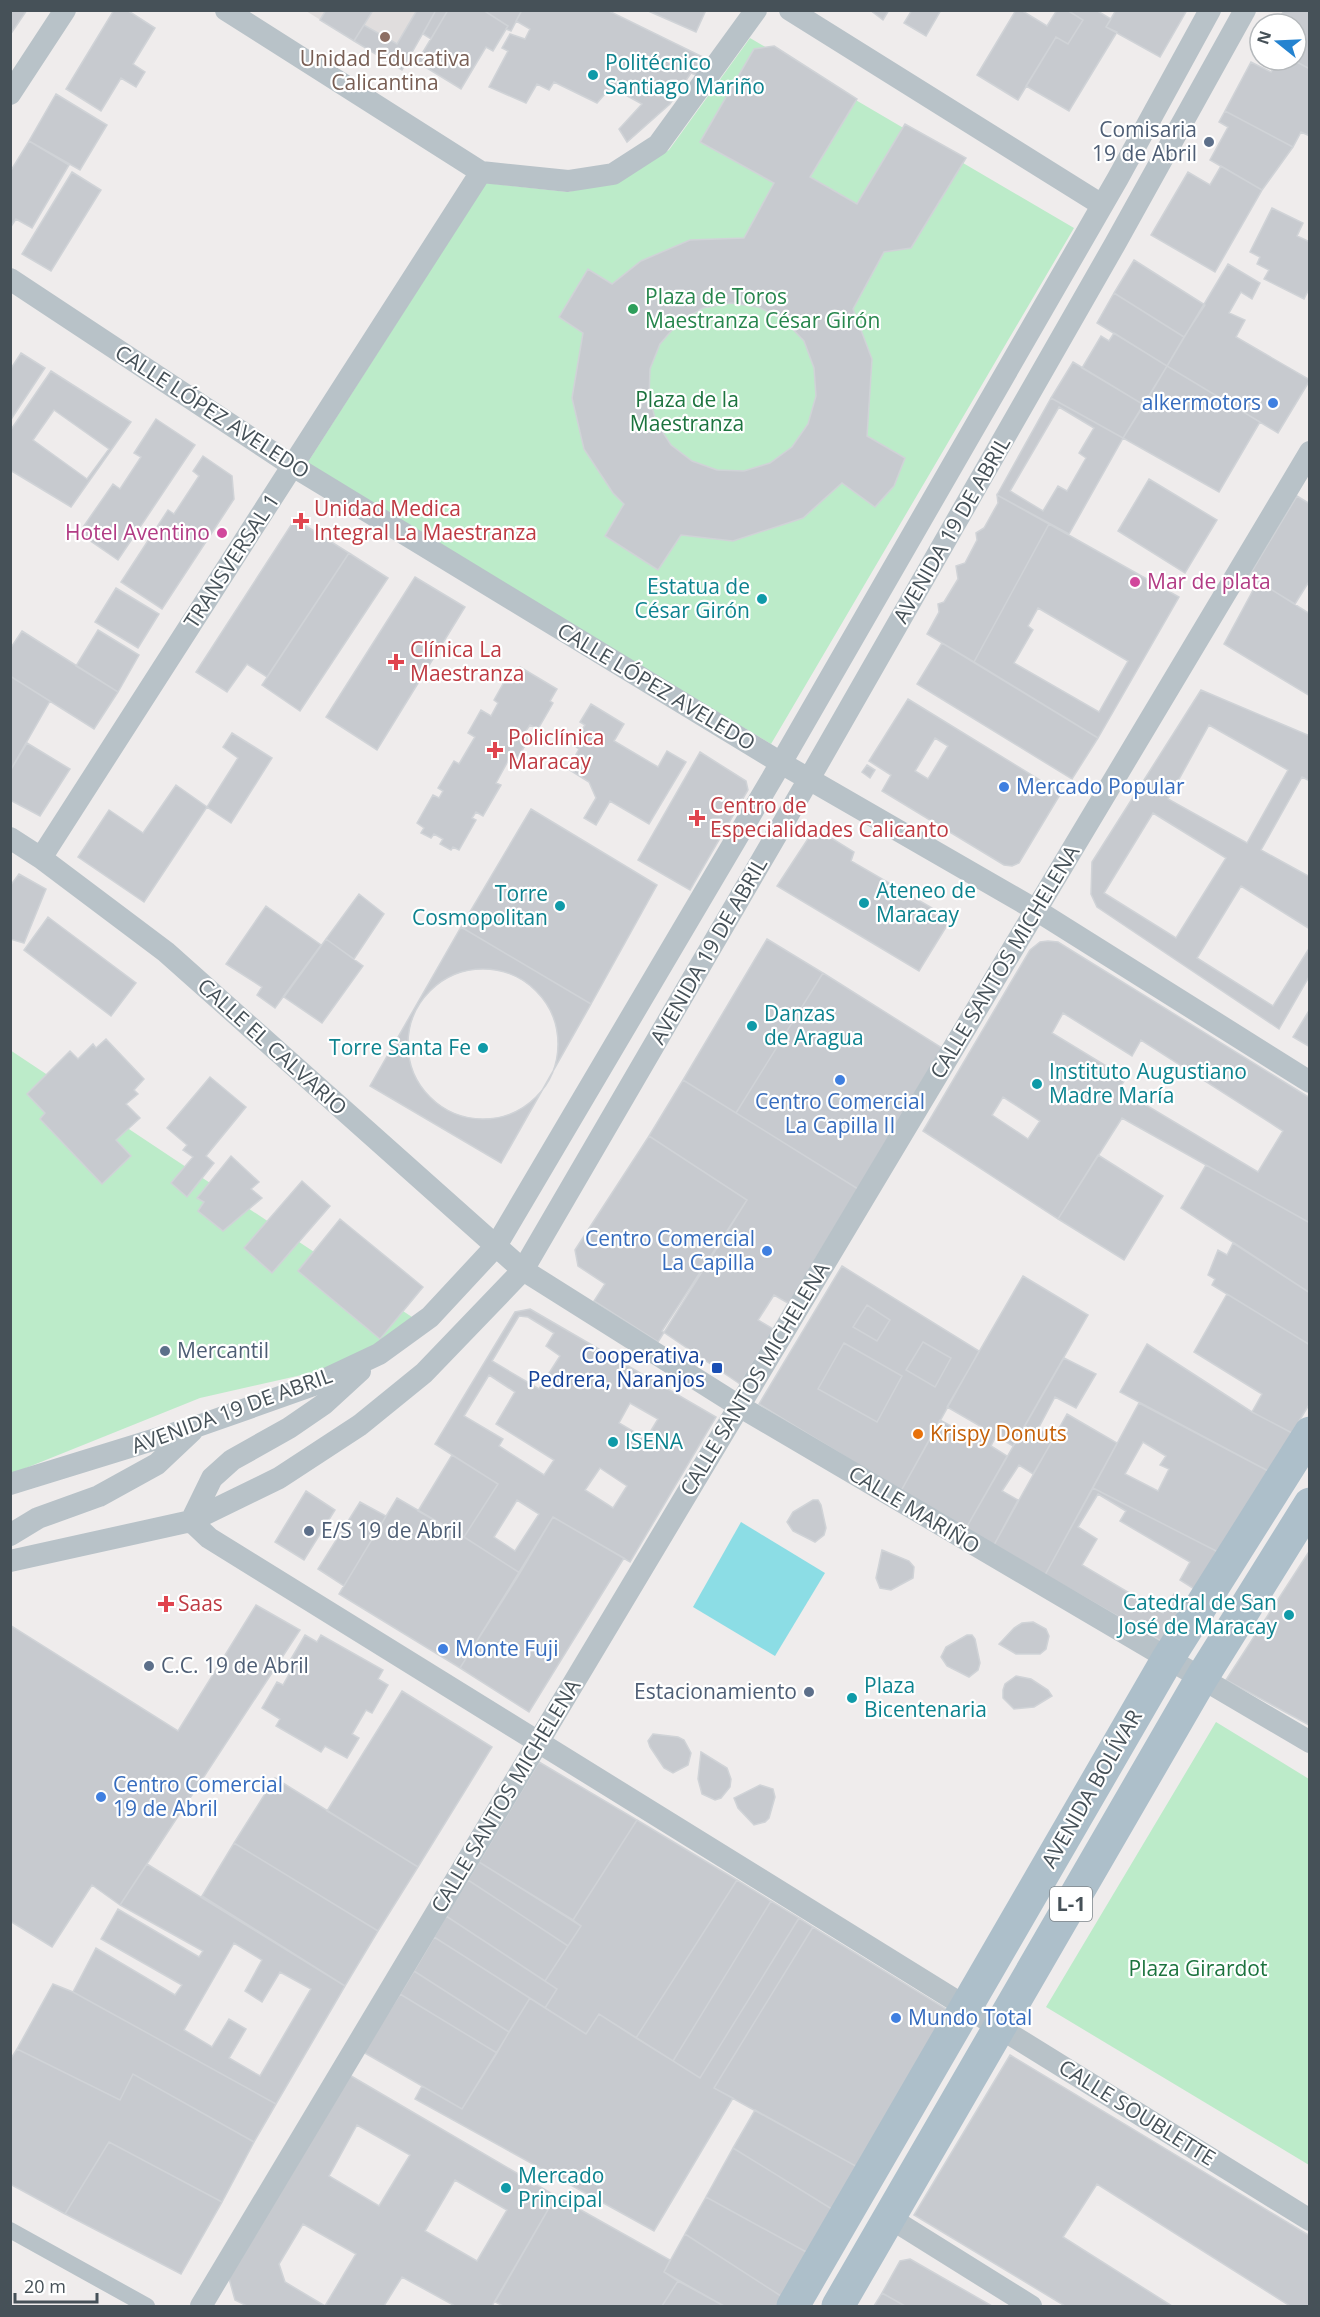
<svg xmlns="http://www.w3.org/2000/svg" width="1320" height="2317" font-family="'Open Sans',sans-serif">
<rect width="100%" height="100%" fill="#efecec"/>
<path fill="#e0dddd" d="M306 11H436L402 70Z"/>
<path fill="#bcebc9" d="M750 38 1074 228 771 744 306 465 486 183 568 192 622 179 669 150Z
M10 1050 415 1319 368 1360 200 1398 11 1474Z
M1216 1722 1309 1779V2165L1046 2007Z"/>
<path fill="#8cdde5" d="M741 1522 825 1573 775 1656 693 1607Z"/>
<path fill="#c7cacf" stroke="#d0d3d7" stroke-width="1.5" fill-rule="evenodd" d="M10 10H27L10 35Z
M114 10H127L155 28 133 64 145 72 136 87 121 78 101 111 66 89Z
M326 10H369L372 12 354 41 320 20Z
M417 10H436L402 70 354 41 364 25 397 44Z
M436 10H448L431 39 423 34Z
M448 10H483L508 26 493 51 486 47 461 89 417 62Z
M483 10H522L511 31 506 29 508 26Z
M522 10H607L709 60 698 76 691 73 670 104 627 142 619 129 642 104 611 87 597 103 554 82 549 90 537 84 526 103 489 87 508 51 502 48 510 34 525 39 530 29 516 21Z
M646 10H706L696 32Z
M870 10H889L883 20Z
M912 10H941L926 36 904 23Z
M1016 10H1021L1047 26 1057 10H1067L1083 20 1068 44 1056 37 1018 100 977 75Z
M1067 10H1096L1111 19 1106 27 1117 32 1069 111 1026 86 1056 37 1068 44 1083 20Z
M1116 10H1187L1160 57 1106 27Z
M1284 10H1310V69L1293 60H1296V24H1277Z
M774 46 857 99 810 177 857 204 905 124 966 158 911 248 884 252 853 309 872 359 867 436 905 458 894 486 875 507 842 483 803 518 733 541 681 535 658 570 605 536 624 504 613 493 584 449 572 398 583 333 559 317 588 269 612 284 641 261 690 240 744 238 774 183 700 142 754 49ZM731 303 759 307 784 320 804 341 814 368 816 396 808 424 792 447 770 463 744 471 717 470 692 461 671 445 656 422 649 396 650 369 660 344 679 322 703 308Z
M1278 60H1293L1310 69V136L1301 132 1293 147 1225 111 1251 62 1271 72Z
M56 94 107 125 80 170 29 141Z
M1225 111 1293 147 1262 190 1210 160 1228 127 1219 122Z
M29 141 69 165 32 228 16 219 10 228V172Z
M1221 166 1262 190 1215 272 1151 235 1188 172 1210 185Z
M72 172 101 190 51 271 22 254Z
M1272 208 1303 223 1297 236 1310 242V287L1304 299 1264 279 1269 270 1257 264 1260 257 1250 252Z
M1134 260 1205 305 1184 337 1114 293Z
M1228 264 1260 283 1252 299 1241 292 1229 313 1245 320 1236 337 1310 380 1278 433 1167 366Z
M1114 293 1184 337 1167 366 1097 323Z
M1114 333 1167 366 1144 405 1082 368 1101 336 1109 341Z
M21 353 45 368 10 421V370Z
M1073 362 1144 405 1123 438 1051 398Z
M1167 366 1260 422 1219 492 1123 438Z
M51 371 131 422 71 507 10 470V431Z
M1051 398 1123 438 1069 534 997 495Z
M1059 407 1094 428 1079 453 1086 458 1067 491 1058 486 1043 511 1010 491Z
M54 410 109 449 87 479 33 440Z
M156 419 195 445 118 560 79 533 113 484 120 489 141 457 134 453Z
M203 456 232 476 234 499 162 609 121 582 168 510 174 514 199 476 193 471Z
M1149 479 1217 520 1185 573 1118 531Z
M997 495 1049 524 974 662 927 634 939 612 938 604 944 602 958 579 956 566 965 563 977 540 976 533 984 528 998 503Z
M1297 496 1310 504V580L1295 604 1249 576Z
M295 519 349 553 267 677 247 664 227 692 196 672Z
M1049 524 1179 597 1098 738 974 662Z
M349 553 388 578 300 711 262 685Z
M415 577 465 607 377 750 326 717Z
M1258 581 1310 614V696L1224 644Z
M116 588 159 614 138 648 95 622Z
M1038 608 1128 661 1099 712 1014 663 1033 630 1028 626Z
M98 630 139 655 118 692 76 666Z
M22 631 118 692 94 729 10 676V649Z
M942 643 1098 738 1072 779 917 684Z
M520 667 557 689 550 701 553 703 538 729 530 725 523 735 529 739 514 764 508 761 496 783 501 785 483 816 476 812 472 818 476 820 459 850 453 847 451 850 440 844 443 839 434 834 431 838 421 833 424 828 417 823 433 795 439 798 443 791 438 788 454 761 459 764 475 737 468 733 481 710 491 716 498 703 494 700 508 675 514 679Z
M10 676 50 701 10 771Z
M1201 690 1310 736V975L1279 1029 1097 907 1091 894 1092 862Z
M908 699 1061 793 1019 863 1012 866 1004 865 882 791 891 775 869 761ZM935 738 948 746 928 779 915 771Z
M591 704 624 724 614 741 658 767 667 751 686 762 649 824 610 801 596 825 584 818 596 798 589 782 568 769 579 749 573 745 585 725 580 722Z
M1209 725 1288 770 1247 843 1168 799Z
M232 733 272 758 231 823 207 807 238 758 223 747Z
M27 743 70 769 40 816 10 800V771Z
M700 752 746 781 748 790 690 890 638 860Z
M867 765 875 770 870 778 862 772Z
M1302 777 1310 781V877L1261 850Z
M176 785 207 807 144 902 78 857 109 810 143 833Z
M531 809 657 885 591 1004 461 927Z
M1153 813 1226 858 1176 938 1104 893Z
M815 828 854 852 851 861 951 919 919 971 777 886Z
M19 874 46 889 24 943 10 939V886Z
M1241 886 1310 929V947L1273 1006 1197 958Z
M359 894 384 914 354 959 326 939Z
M266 906 321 945 275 1008 257 995 262 987 226 964Z
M48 917 136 983 111 1016 24 950Z
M461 927 591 1004 501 1163 370 1086Z
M326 939 363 966 322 1023 284 997Z
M767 939 823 973 736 1113 683 1080Z
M1048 941 1058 942 1310 1098V1223L1122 1118 1058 1219 923 1131 1030 950 1040 942ZM1063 1013 1132 1056 1141 1040 1283 1131 1258 1172 1119 1089 1126 1078 1052 1033ZM1003 1097 1040 1121 1028 1139 992 1115Z
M408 1044a75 75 0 1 1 150 0a75 75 0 1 1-150 0Z
M823 973 942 1048 858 1189 736 1113Z
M1310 1009V1047L1293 1037Z
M106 1039 144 1079 134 1090 138 1094 126 1104 140 1118 116 1140 131 1156 102 1184 40 1119 45 1113 27 1094 70 1051 78 1059 93 1044 96 1048Z
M210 1077 246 1107 206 1156 214 1163 187 1197 171 1183 193 1157 183 1150 187 1145 167 1128Z
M683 1080 858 1189 740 1384 662 1331 747 1200 649 1136Z
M649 1136 747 1200 658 1342 594 1301 605 1284 578 1266 575 1250Z
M1098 1155 1163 1196 1124 1260 1058 1219Z
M231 1156 259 1182 251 1189 262 1198 223 1231 198 1211 204 1202 197 1198Z
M1206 1165 1310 1223V1293L1181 1208Z
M302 1181 330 1206 272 1273 244 1248Z
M340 1219 423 1287 380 1339 298 1271Z
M1233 1243 1310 1293V1345L1212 1285 1215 1279 1208 1275 1218 1250 1227 1255Z
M842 1266 979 1351 901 1491 759 1404ZM867 1305 890 1320 877 1341 853 1327ZM923 1342 951 1358 935 1387 906 1370ZM844 1343 902 1376 877 1422 818 1389Z
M1023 1276 1088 1315 1013 1446 996 1436 991 1446 1007 1456 965 1530 901 1491 940 1420 973 1438 980 1426 947 1407Z
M1227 1294 1310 1345V1403L1292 1433 1252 1412 1262 1394 1194 1352Z
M774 1295 788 1303 773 1329 758 1320Z
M867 1305 890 1320 877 1341 853 1327Z
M530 1309 716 1417 630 1562 553 1517 520 1573 464 1537 498 1484 435 1444 515 1312ZM519 1316 528 1317 554 1333 546 1346 560 1356 539 1389 492 1361ZM489 1375 515 1392 496 1424 554 1460 544 1475 499 1446 503 1439 464 1416ZM630 1403 658 1419 646 1439 619 1423ZM600 1468 627 1486 613 1508 585 1490ZM517 1500 539 1514 515 1551 494 1537Z
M923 1342 951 1358 935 1387 906 1370Z
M844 1343 902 1376 877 1422 818 1389Z
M1147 1344 1252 1412 1292 1433 1270 1472 1120 1392Z
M1064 1358 1096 1374 1076 1408 1055 1397 1038 1429 1054 1438 1033 1474 1019 1465 1002 1491 1018 1500 994 1545 965 1530Z
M1139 1403 1270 1472 1222 1554 1093 1488ZM1143 1442 1166 1456 1160 1465 1169 1469 1158 1491 1125 1474Z
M1067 1414 1117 1443 1045 1575 994 1545Z
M452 1455 498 1484 464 1537 418 1511Z
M1093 1488 1222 1554 1168 1645 1045 1575Z
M306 1491 335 1510 304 1560 275 1542Z
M1098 1494 1126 1511 1120 1521 1190 1562 1180 1580 1196 1590 1189 1603 1174 1594 1163 1613 1082 1565 1097 1539 1078 1527Z
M397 1498 464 1537 520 1573 460 1668 339 1594Z
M813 1500H818L821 1505 826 1528 824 1535 815 1542 793 1531 787 1522 793 1512Z
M360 1502 386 1516 344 1586 318 1569Z
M553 1517 624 1558 529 1712 460 1668Z
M882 1550 909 1561 914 1567 913 1578 891 1590 880 1588 876 1578Z
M1310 1550V1725H1309L1226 1680Z
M256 1605 300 1630 120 1905 92 1885 52 1947 10 1921V1625L178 1731Z
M1033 1622 1046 1629 1049 1636 1046 1649 1040 1654H1016L999 1644 1014 1628 1022 1623Z
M305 1635 317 1642 321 1635 383 1670 378 1679 388 1685 372 1713 366 1710 352 1734 359 1738 347 1758 325 1746 321 1752 276 1726 280 1719 262 1708 277 1682 283 1685 293 1667 288 1664Z
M967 1635H972L975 1639 980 1663 978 1670 969 1677 947 1666 941 1657 946 1647Z
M1016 1676 1031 1679 1048 1690 1052 1696 1034 1707 1014 1709 1003 1698V1690L1005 1684Z
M402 1691 492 1747 418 1867 327 1811Z
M653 1734 678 1737 684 1740 691 1753 688 1765 673 1773 664 1768 650 1747 648 1741Z
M701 1752 727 1768 731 1779 730 1787 721 1798 715 1800 702 1794 698 1779Z
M539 1762 637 1820 573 1920 479 1862Z
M275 1778 418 1867 378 1931 234 1843Z
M760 1785 773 1789 775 1797 769 1818 765 1822 754 1825 738 1808 734 1798Z
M637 1820 737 1880 636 2038 599 2014 586 2034 545 2008 557 1989 545 1981 581 1926 573 1920Z
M234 1843 378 1931 345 1986 202 1896Z
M479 1862 581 1926 568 1946 468 1880Z
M147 1864 345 1986 276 2104 73 1992 96 1948 175 1995 182 1985 101 1939 118 1909 199 1957 203 1951 120 1905Z
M468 1880 568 1946 545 1981 446 1916Z
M737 1880 771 1901 673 2061 636 2038Z
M771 1901 799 1918 700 2078 673 2061Z
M446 1916 557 1989 545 2008 434 1937Z
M799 1918 813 1927 714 2088 733 2098 654 2231 415 2099 422 2086 462 2109 530 1998 586 2034 599 2014 700 2078Z
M813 1927 951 2012 861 2169 714 2088Z
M434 1937 530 1998 509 2032 414 1971Z
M234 1943 262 1960 245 1991 262 2002 280 1972 311 1989 260 2076 229 2058 246 2029 229 2019 212 2047 184 2030Z
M414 1971 509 2032 497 2053 400 1994Z
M53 1984 73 1992 276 2104 254 2142 133 2074 120 2100 17 2049Z
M400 1994 497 2053 462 2109 363 2052Z
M17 2049 120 2100 133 2074 254 2142 222 2202 109 2142 65 2214 10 2184V2060Z
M1010 2055 1310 2236V2306H1290L1097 2184 1063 2237 1172 2306H1065L914 2215Z
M346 2073 556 2196 492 2306H455L402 2277 384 2306H247L235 2300 228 2275ZM357 2125 410 2155 379 2206 329 2176ZM455 2180 507 2210 477 2261 425 2231ZM303 2224 356 2254 325 2306 285 2282 279 2264Z
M755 2110 861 2169 835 2211 733 2148Z
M109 2142 222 2202 181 2274 65 2214Z
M733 2148 835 2211 810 2254 706 2197Z
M556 2196 670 2260 664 2272 678 2281 662 2306H503L495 2302Z
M706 2197 810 2254 784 2298 685 2234Z
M685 2234 784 2298 779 2306H724L664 2272Z
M910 2259 992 2306H905L882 2293 900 2261Z
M678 2281 724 2306H662Z
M882 2293 905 2306H874Z"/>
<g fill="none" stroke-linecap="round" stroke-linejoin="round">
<path stroke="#b8c2c8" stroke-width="16" d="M10 2230 147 2306"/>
<path stroke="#b8c2c8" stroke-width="22" d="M226 10 481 172 568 181 613 174 658 145 756 10
M790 10 1102 205
M10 94 65 10
M10 279 293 466 781 763 1036 910 1310 1082
M10 838 41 858 166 952 523 1270 739 1406 1310 1742
M41 858 481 172
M360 1371 324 1404 289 1428 232 1460 212 1478 191 1521 209 1538 1310 2220
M10 1484 198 1426 311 1386 379 1354 430 1317 496 1246 781 763 1118 178 1210 10
M10 1535 38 1518 99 1496 157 1464 192 1431
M10 1561 191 1521 279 1478 360 1425 424 1373 523 1270 809 779 1115 244 1245 10
M890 2218 1031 2306
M201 2306 1310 452"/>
<path stroke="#adbfca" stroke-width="33" d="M793 2306 1167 1660 1310 1433
M838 2306 1201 1679 1310 1504"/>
</g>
<circle fill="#8d6e63" stroke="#fff" stroke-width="2" cx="385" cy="37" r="6"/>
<g fill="#0f9aa8" stroke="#fff" stroke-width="2">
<circle cx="593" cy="75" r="6"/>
<circle cx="762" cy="599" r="6"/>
<circle cx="864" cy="903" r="6"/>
<circle cx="560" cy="906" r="6"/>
<circle cx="752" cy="1026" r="6"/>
<circle cx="483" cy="1048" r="6"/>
<circle cx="1037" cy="1084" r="6"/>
<circle cx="613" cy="1442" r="6"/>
<circle cx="1289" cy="1615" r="6"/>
<circle cx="852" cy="1698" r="6"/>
<circle cx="506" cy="2188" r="6"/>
</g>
<g fill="#5c6f8a" stroke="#fff" stroke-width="2">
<circle cx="1209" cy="142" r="6"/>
<circle cx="165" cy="1351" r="6"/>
<circle cx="309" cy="1531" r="6"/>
<circle cx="149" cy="1666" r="6"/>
<circle cx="809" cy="1692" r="6"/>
</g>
<circle fill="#2e9e5b" stroke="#fff" stroke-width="2" cx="633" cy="309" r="6"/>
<g fill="#3f7fe0" stroke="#fff" stroke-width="2">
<circle cx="1273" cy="403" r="6"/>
<circle cx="1004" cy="787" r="6"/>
<circle cx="840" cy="1080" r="6"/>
<circle cx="767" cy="1251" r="6"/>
<circle cx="443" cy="1649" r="6"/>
<circle cx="101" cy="1797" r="6"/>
<circle cx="896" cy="2018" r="6"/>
</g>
<g fill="#e0444e" stroke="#fff" stroke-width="2">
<path d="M298 512h6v6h6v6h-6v6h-6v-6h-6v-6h6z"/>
<path d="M393 653h6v6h6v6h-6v6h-6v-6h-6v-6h6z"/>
<path d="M492 741h6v6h6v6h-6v6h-6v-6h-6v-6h6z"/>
<path d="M694 809h6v6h6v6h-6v6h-6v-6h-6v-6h6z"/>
<path d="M163 1595h6v6h6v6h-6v6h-6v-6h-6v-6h6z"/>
</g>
<g fill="#d1479c" stroke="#fff" stroke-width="2">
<circle cx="222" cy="533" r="6"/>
<circle cx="1135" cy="582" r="6"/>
</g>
<rect fill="#1a4fb4" stroke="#fff" stroke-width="2" x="711" y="1362" width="12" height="12" rx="3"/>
<circle fill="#e8710a" stroke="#fff" stroke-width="2" cx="918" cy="1434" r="6"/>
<g text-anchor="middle" stroke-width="4.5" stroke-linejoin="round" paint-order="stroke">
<rect fill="#fff" stroke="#7e858a" stroke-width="1.5" x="1050" y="1887" width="42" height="34" rx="4.5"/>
<g font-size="20" font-weight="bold" fill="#465158">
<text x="1071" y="1911">L-1</text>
</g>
<g font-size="21" fill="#785e54" stroke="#fff">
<text x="385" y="66">Unidad Educativa<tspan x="385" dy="24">Calicantina</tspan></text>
</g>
<g font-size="21" fill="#0d838f" stroke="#fff" text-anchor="start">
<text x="605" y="70">Politécnico<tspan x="605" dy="24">Santiago Mariño</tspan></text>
<text x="750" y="594" text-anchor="end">Estatua de<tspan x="750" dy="24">César Girón</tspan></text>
<text x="876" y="898">Ateneo de<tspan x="876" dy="24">Maracay</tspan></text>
<text x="548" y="901" text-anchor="end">Torre<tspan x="548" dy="24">Cosmopolitan</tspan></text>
<text x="764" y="1021">Danzas<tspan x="764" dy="24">de Aragua</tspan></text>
<text x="471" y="1055" text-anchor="end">Torre Santa Fe</text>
<text x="1049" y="1079">Instituto Augustiano<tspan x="1049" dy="24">Madre María</tspan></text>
<text x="625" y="1449">ISENA</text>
<text x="1277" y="1610" text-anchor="end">Catedral de San<tspan x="1277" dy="24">José de Maracay</tspan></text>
<text x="864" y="1693">Plaza<tspan x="864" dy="24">Bicentenaria</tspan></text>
<text x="518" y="2183">Mercado<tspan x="518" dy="24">Principal</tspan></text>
</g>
<g font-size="21" fill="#4e5e75" stroke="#fff" text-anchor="start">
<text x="1197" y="137" text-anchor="end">Comisaria<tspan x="1197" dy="24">19 de Abril</tspan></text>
<text x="177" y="1358">Mercantil</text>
<text x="321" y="1538">E/S 19 de Abril</text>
<text x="161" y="1673">C.C. 19 de Abril</text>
<text x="797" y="1699" text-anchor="end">Estacionamiento</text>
</g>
<g font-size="21" fill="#27864d" stroke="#fff" text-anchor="start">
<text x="645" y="304">Plaza de Toros<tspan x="645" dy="24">Maestranza César Girón</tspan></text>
</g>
<g font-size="21" fill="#1c733e" stroke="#fff">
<text x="687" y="407">Plaza de la<tspan x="687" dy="24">Maestranza</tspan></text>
<text x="1198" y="1976">Plaza Girardot</text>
</g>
<g font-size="21" fill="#366cbe" stroke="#fff" text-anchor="start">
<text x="1261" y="410" text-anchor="end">alkermotors</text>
<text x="1016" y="794">Mercado Popular</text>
<text x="840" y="1109" text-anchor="middle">Centro Comercial<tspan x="840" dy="24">La Capilla II</tspan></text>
<text x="755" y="1246" text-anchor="end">Centro Comercial<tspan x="755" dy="24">La Capilla</tspan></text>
<text x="455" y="1656">Monte Fuji</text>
<text x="113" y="1792">Centro Comercial<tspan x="113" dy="24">19 de Abril</tspan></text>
<text x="908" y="2025">Mundo Total</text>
</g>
<g font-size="21" fill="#465158" stroke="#fff">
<text transform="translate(212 412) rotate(33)" y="7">CALLE LÓPEZ AVELEDO</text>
<text transform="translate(952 530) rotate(-60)" y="7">AVENIDA 19 DE ABRIL</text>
<text transform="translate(232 561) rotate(-57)" y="7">TRANSVERSAL 1</text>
<text transform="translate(656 687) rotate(31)" y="7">CALLE LÓPEZ AVELEDO</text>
<text transform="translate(709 951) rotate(-60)" y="7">AVENIDA 19 DE ABRIL</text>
<text transform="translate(1005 962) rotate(-59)" y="7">CALLE SANTOS MICHELENA</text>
<text transform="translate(272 1047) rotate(42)" y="7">CALLE EL CALVARIO</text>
<text transform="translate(755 1379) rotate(-59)" y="7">CALLE SANTOS MICHELENA</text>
<text transform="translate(232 1411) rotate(-20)" y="7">AVENIDA 19 DE ABRIL</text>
<text transform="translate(914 1510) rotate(31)" y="7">CALLE MARIÑO</text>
<text transform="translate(1092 1789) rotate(-60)" y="7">AVENIDA BOLÍVAR</text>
<text transform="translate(506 1796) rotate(-59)" y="7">CALLE SANTOS MICHELENA</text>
<text transform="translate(1137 2113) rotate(32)" y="7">CALLE SOUBLETTE</text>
</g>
<g font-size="21" fill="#be3a42" stroke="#fff" text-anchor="start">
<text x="314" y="516">Unidad Medica<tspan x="314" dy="24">Integral La Maestranza</tspan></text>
<text x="410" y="657">Clínica La<tspan x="410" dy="24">Maestranza</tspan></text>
<text x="508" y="745">Policlínica<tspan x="508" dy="24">Maracay</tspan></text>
<text x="710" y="813">Centro de<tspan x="710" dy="24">Especialidades Calicanto</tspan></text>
<text x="178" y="1611">Saas</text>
</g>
<g font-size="21" fill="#b23c85" stroke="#fff" text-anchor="end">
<text x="210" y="540">Hotel Aventino</text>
<text x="1147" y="589" text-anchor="start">Mar de plata</text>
</g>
<g font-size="21" fill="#164399" stroke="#fff" text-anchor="end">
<text x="705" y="1363">Cooperativa,<tspan x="705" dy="24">Pedrera, Naranjos</tspan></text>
</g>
<g font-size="21" fill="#c56008" stroke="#fff" text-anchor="start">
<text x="930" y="1441">Krispy Donuts</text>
</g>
</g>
<rect width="1320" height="2317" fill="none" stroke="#465158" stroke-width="24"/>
<g transform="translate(1278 42) rotate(288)"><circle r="28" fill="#ffffff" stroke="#b5b9bc" stroke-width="1.5"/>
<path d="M0-4.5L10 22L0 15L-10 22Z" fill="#2483d0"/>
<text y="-9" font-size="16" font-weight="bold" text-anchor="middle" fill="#465158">N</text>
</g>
<path d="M15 2293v9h82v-9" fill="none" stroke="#465158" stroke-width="3"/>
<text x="24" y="2293" font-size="18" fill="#465158" stroke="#ffffff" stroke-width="4.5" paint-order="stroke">20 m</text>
</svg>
